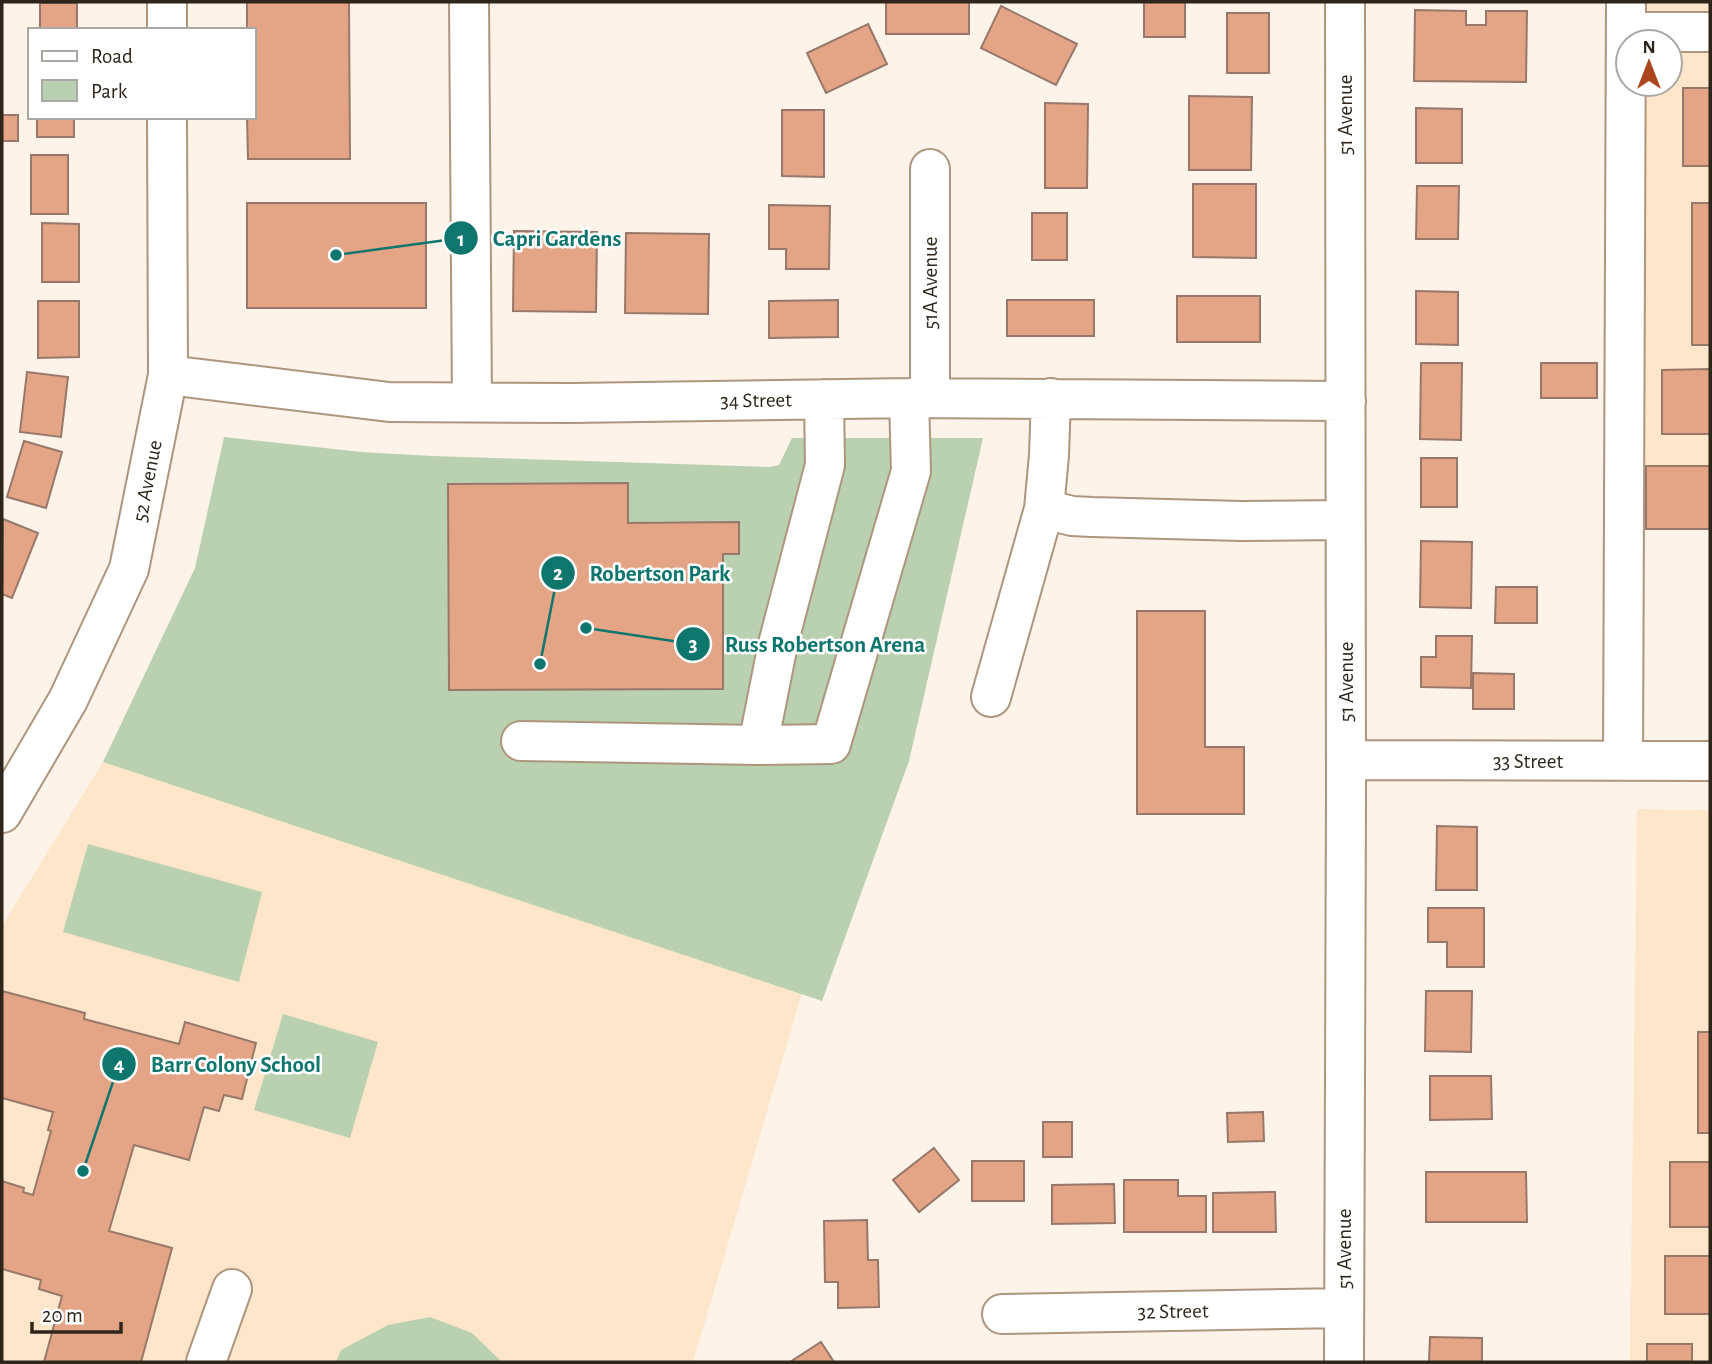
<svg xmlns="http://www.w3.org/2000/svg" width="1712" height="1364" font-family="'Alegreya Sans',sans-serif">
<rect width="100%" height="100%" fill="#fdf3e8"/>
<path fill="#fee6cb" d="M1643 2H1710V515H1638L1642 84H1670V42H1642Z
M103 762 802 993 693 1362H2V926Z
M1637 809 1710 810V1362H1630Z"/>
<path fill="#b9d1b0" d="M224 437 361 452 433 456 770 467 779 465 792 438H983L909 761 822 1001 103 762 195 568Z
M88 844 262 892 239 982 63 932Z
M283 1014 378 1042 350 1138 254 1110Z
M430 1317 472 1333 502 1362H336L341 1350 388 1325Z"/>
<path fill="#e4a586" stroke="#97786a" stroke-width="2" d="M247 2H349L350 159H248L247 117H254V30H247Z
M886 2H969V34H886Z
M1144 2H1185V37H1144Z
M40 3H77V30H40Z
M1001 6 1077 44 1056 85 981 48Z
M1415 10 1466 11V25H1486V11H1527L1526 82 1414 81Z
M1227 13H1269V73H1227Z
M868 24 887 64 826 93 807 53Z
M1683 88H1710V166H1683Z
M1189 96 1252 97 1251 170H1189Z
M1045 103 1088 104 1087 188H1045Z
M1416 108 1462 109V163H1416Z
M782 110H824V177L782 176Z
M2 115H18V141H2Z
M37 117H74V137H37Z
M31 155H68V214H31Z
M1193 184H1256V258L1193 257Z
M1417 186H1459L1458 239H1416Z
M247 203H426V308H247Z
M1692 203H1710V345H1692Z
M769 205 830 206 829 269H786V249H769Z
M1032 213H1067V260H1032Z
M42 223 79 224V282H42Z
M514 231 597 232 596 312 513 311Z
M626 233 709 234 708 314 625 313Z
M1416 291 1458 292V345L1416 344Z
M1177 296H1260V342H1177Z
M838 300V337L769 338V301Z
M1007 300H1094V336H1007Z
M38 301H79V357L38 358Z
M1421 363H1462L1461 440 1420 439Z
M1541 363H1597V398H1541Z
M1710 369V434H1662V370Z
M27 372 68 377 61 437 20 432Z
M24 441 62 452 46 508 7 497Z
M1421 458H1457V507H1421Z
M1646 466H1710V529H1646Z
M628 483V523L739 522V554H723V689L449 690 448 484Z
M3 519 38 533 12 598 2 594Z
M1421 541 1472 542 1471 608 1420 607Z
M1496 587H1537V623H1495Z
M1137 611H1205V747H1244V814H1137Z
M1436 636H1472L1471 688 1421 687V657H1436Z
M1473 673 1514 674V709H1473Z
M1437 826 1477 827V890H1436Z
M1428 908H1484V967H1447V942H1428Z
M2 991 85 1013 84 1019 179 1044 185 1022 256 1043 242 1099 224 1095 219 1111 204 1107 189 1160 134 1145 109 1231 172 1248 141 1362H44L62 1296 39 1289 41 1280 2 1269V1181L24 1188 23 1192 33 1195 51 1131 48 1130 53 1112 2 1098Z
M1426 991H1472L1471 1052 1425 1051Z
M1698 1032H1710V1133H1698Z
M1430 1076H1491L1492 1119 1430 1120Z
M1263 1112 1264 1141 1228 1142 1227 1113Z
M1043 1122H1072V1157H1043Z
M934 1148 959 1180 919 1212 893 1180Z
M972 1161H1024V1201H972Z
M1670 1162H1710V1227H1670Z
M1426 1172H1526L1527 1222H1426Z
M1124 1180H1178V1196H1206V1232H1124Z
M1114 1184 1115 1223 1052 1224V1185Z
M1275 1192 1276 1232H1213V1193Z
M867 1220 868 1260H878L879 1307 838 1308V1282H825L824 1221Z
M1665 1256H1710V1314H1665Z
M1430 1337 1482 1338V1362H1429Z
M821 1342 834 1362H790Z
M1647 1344H1692V1362H1647Z"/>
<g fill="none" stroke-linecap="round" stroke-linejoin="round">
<defs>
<path id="minor" d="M167 2V30
M469 2 472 402
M1626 32H1710
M930 169V398
M168 375 389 402 571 403 909 398 1346 401
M1051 398 1049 455 1044 509 1072 516 1092 517 1241 521 1345 520
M824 399 825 465 778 644 758 745 831 744 911 471 909 398
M991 697 1044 509
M521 741 758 745
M1346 760 1710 761
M1623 761 1626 2
M2 813 68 700 129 569 168 375 167 117
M1002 1314 1343 1308
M206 1362 232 1289
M1344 1362 1346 796 1345 2"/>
</defs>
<use href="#minor" stroke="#ad967d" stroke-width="42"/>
<use href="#minor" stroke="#fff" stroke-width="38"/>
</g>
<g text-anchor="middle" stroke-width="5" stroke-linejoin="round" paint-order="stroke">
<g font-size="21" fill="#2e251b" stroke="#fff">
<text transform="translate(1345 115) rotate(-90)" y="7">51 Avenue</text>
<text transform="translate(930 283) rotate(-90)" y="7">51A Avenue</text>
<text transform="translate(756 400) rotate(-1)" y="7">34 Street</text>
<text transform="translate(147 481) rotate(-79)" y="7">52 Avenue</text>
<text transform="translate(1346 682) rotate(-90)" y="7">51 Avenue</text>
<text x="1528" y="768">33 Street</text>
<text transform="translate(1344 1249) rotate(-90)" y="7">51 Avenue</text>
<text transform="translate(1173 1311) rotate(-1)" y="7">32 Street</text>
</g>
</g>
<path fill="none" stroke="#0f766e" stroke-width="2.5" d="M336 255L461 238M540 664L558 573M586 628L693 644M83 1171L119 1064"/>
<g fill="#0f766e" stroke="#fff" stroke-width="2.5">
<circle cx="336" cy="255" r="7"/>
<circle cx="540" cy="664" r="7"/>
<circle cx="586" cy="628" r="7"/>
<circle cx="83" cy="1171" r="7"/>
<circle cx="461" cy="238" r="18"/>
<circle cx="558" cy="573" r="18"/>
<circle cx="693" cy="644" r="18"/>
<circle cx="119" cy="1064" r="18"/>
</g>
<g font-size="21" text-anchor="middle" font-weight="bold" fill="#fff">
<text x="461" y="246">1</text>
<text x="558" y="580">2</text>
<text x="693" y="651">3</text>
<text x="119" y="1071">4</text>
</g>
<g font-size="23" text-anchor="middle" font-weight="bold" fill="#0f766e" stroke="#fff" stroke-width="5" stroke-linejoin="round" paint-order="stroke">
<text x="557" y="246">Capri Gardens</text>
<text x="660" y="581">Robertson Park</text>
<text x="825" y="652">Russ Robertson Arena</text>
<text x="236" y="1072">Barr Colony School</text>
</g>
<rect width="1712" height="1364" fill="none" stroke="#2e251b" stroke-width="7"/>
<rect x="28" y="28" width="228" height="91" fill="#ffffff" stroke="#aba8a4" stroke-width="2"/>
<rect x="42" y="51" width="35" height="10" fill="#ffffff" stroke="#aba8a4" stroke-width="2"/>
<text x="91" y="63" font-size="21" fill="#2e251b">Road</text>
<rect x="42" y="80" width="35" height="21" fill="#b9d1b0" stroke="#aba8a4" stroke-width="2"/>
<text x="91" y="98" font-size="21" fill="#2e251b">Park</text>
<g transform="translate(1649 63)"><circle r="33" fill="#ffffff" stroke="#aba8a4" stroke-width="2"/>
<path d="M0-5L12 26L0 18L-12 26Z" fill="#ab451d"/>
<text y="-10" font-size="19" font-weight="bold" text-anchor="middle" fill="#2e251b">N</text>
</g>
<path d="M32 1322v10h89v-10" fill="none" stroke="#2e251b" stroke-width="3.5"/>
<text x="42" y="1322" font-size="21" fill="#2e251b" stroke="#ffffff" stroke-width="5" paint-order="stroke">20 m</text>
</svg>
